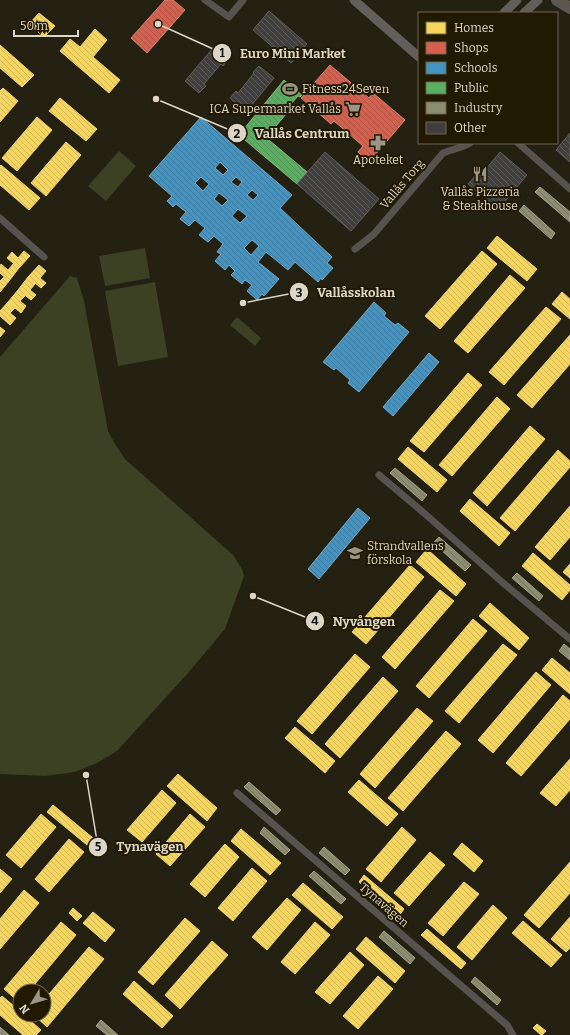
<svg xmlns="http://www.w3.org/2000/svg" width="570" height="1035" font-family="Bitter,serif">
<defs>
<pattern id="homes-back-hatch" width="6" height="6" patternUnits="userSpaceOnUse"><rect width="6" height="6" fill="#f6d55c"/><path d="M-1 5l2 2M0 0l6 6M5-1l2 2" fill="none" stroke="#d2b756"/></pattern>
<pattern id="shops-back-hatch" width="6" height="6" patternUnits="userSpaceOnUse"><rect width="6" height="6" fill="#d6604d"/><path d="M-1 5l2 2M0 0l6 6M5-1l2 2" fill="none" stroke="#aa5648"/></pattern>
<pattern id="schools-back-hatch" width="6" height="6" patternUnits="userSpaceOnUse"><rect width="6" height="6" fill="#4393c3"/><path d="M-1 5l2 2M0 0l6 6M5-1l2 2" fill="none" stroke="#437a9a"/></pattern>
<pattern id="public-back-hatch" width="6" height="6" patternUnits="userSpaceOnUse"><rect width="6" height="6" fill="#5aae61"/><path d="M-1 5l2 2M0 0l6 6M5-1l2 2" fill="none" stroke="#549258"/></pattern>
<pattern id="industry-back-hatch" width="6" height="6" patternUnits="userSpaceOnUse"><rect width="6" height="6" fill="#8c8c6e"/><path d="M-1 5l2 2M0 0l6 6M5-1l2 2" fill="none" stroke="#76755f"/></pattern>
<pattern id="building-back-hatch" width="6" height="6" patternUnits="userSpaceOnUse"><rect width="6" height="6" fill="#403f3d"/><path d="M-1 5l2 2M0 0l6 6M5-1l2 2" fill="none" stroke="#5b5a58"/></pattern>
</defs>
<rect width="100%" height="100%" fill="#242012"/>
<path fill="#3c4123" d="M119 151 136 166 106 201 88 186Z
M145 248 150 278 105 286 99 256Z
M70 276 77 278 84 301 108 431 115 444 125 459 233 555 242 569 244 576 225 629 188 673 117 751 97 763 75 772 45 776 0 774V357Z
M155 282 168 357 118 366 105 291Z
M237 317 261 338 255 346 230 325Z"/>
<path fill="url(#homes-back-hatch)" stroke="#eed57c" d="M39 13 55 26 44 37 29 24Z
M95 29 107 40 93 57 120 80 109 93 60 51 70 39 80 47Z
M0 45 34 75 22 87 0 68Z
M3 88 18 101 0 122V91Z
M60 98 97 129 86 141 49 111Z
M37 117 52 130 17 171 2 158Z
M66 142 81 155 46 196 31 183Z
M1 165 40 198 29 210 0 185V166Z
M497 236 537 269 527 281 487 248Z
M24 251 30 256 19 268 7 258 12 252 18 258Z
M482 251 497 264 440 329 425 316Z
M14 263 19 268 9 281 0 273V266L1 264 8 270Z
M39 265 46 271 40 278 46 283 41 288 28 277Z
M510 275 525 288 468 353 454 341Z
M4 277 9 281 0 292V281Z
M28 277 35 284 30 290 36 295 31 300 18 290Z
M18 290 25 296 20 301 26 306 21 313 8 302Z
M562 292 570 299V319L552 304Z
M8 302 15 308 10 313 16 318 10 325 0 316V311Z
M546 307 561 319 504 385 489 372Z
M0 327 5 331 0 337Z
M570 335V364L532 408 517 395Z
M468 373 482 385 424 452 410 441Z
M497 397 510 409 452 476 439 465Z
M530 426 545 439 487 506 473 493Z
M408 447 447 480 437 492 398 459Z
M558 450 570 461V467L515 531 500 518Z
M470 499 510 533 499 546 460 511Z
M570 506V537L550 560 535 547Z
M427 549 466 584 456 596 416 562Z
M533 553 570 585V590L562 600 522 566Z
M570 564V578L563 572Z
M410 565 424 577 366 644 352 632Z
M440 590 454 601 395 669 382 657Z
M490 603 529 638 519 650 479 616Z
M473 619 487 631 429 698 416 686Z
M503 644 517 655 459 723 445 711Z
M355 654 370 667 312 734 297 721Z
M552 658 570 673V694L542 670Z
M536 672 551 685 493 753 478 740Z
M383 677 398 691 340 758 325 744Z
M563 695 570 701V719L521 776 506 763Z
M417 708 433 721 375 788 360 774Z
M295 727 335 761 325 773 285 738Z
M446 731 461 744 403 811 388 798Z
M570 759V790L556 806 540 793Z
M178 774 217 808 207 821 167 786Z
M359 780 398 814 387 826 348 792Z
M162 790 176 803 142 842 127 830Z
M53 805 93 838 87 845 47 812Z
M41 814 56 827 21 868 6 855Z
M190 814 205 827 170 866 156 854Z
M402 827 416 840 381 882 366 869Z
M241 829 281 863 270 875 231 841Z
M69 839 84 852 49 892 35 879Z
M462 843 483 861 474 872 453 854Z
M225 844 239 857 205 897 190 884Z
M430 852 445 865 409 906 394 893Z
M570 862V893L539 928 524 915Z
M252 868 267 881 233 921 218 908Z
M0 869 12 879 0 893Z
M364 875 404 909 399 916 359 882Z
M464 882 479 894 443 936 428 923Z
M303 883 343 917 332 929 292 895Z
M24 890 39 903 0 949V919Z
M287 898 301 910 267 950 252 937Z
M493 905 507 918 472 960 457 947Z
M73 908 82 916 77 921 69 913Z
M93 912 115 930 105 942 83 923Z
M570 917V948L566 952 551 939Z
M185 918 200 931 153 985 138 972Z
M523 921 562 955 551 967 512 933Z
M61 922 76 935 29 991H20L19 1002 4 989Z
M315 922 330 935 295 974 281 962Z
M427 929 466 963 461 969 421 935Z
M366 937 405 971 395 983 356 949Z
M212 941 228 955 180 1009 165 995Z
M89 947 104 959 47 1027 34 1015H44V1000Z
M350 952 364 965 330 1004 315 992Z
M378 976 393 989 358 1029 343 1016Z
M134 981 173 1016 162 1028 123 994Z
M2 996 20 1011V1015H24L41 1030 36 1035H23L0 1015V998Z
M537 1024 546 1031 542 1035H541L533 1028Z"/>
<path fill="url(#shops-back-hatch)" stroke="#d88372" d="M165 0H173L185 10 147 53 131 38Z
M330 65 369 98 373 93 405 120 369 162 358 152 363 146 334 121 331 124 301 98Z"/>
<path fill="url(#schools-back-hatch)" stroke="#71a7c4" fill-rule="evenodd" d="M201 117 292 195 280 208 332 257 327 263 333 268 322 280 321 278 318 282 295 262 288 270 266 252 258 262 279 279 264 296 262 294 257 300 247 291 252 285 245 280 242 284 231 275 235 271 229 265 225 270 215 261 221 254 217 252 223 244 214 236 208 242 199 235 205 228 195 220 189 226 180 219 186 212 176 204 173 207 167 201 172 196 149 176ZM220 162 228 170 223 175 215 168ZM201 177 209 184 203 191 195 183ZM236 177 242 182 238 187 231 182ZM252 190 258 195 253 200 247 195ZM219 193 228 200 222 206 214 199ZM238 209 247 216 240 223 232 216ZM252 240 259 246 251 255 244 248Z
M374 302 386 313 384 316 395 325 398 323 409 332 359 392 348 383 350 380 336 368 334 370 323 362Z
M429 353 439 362 393 416 383 407Z
M358 508 370 518 319 579 308 569Z"/>
<path fill="url(#public-back-hatch)" stroke="#81ba80" d="M284 80 302 95 300 97 298 96 284 112 286 114 271 132 268 129 263 135 307 172 297 184 239 135Z"/>
<path fill="url(#industry-back-hatch)" stroke="#a4a289" d="M540 187 570 212V222L535 192Z
M524 205 555 233 551 239 519 211Z
M395 468 427 495 422 501 390 473Z
M439 537 471 565 465 571 433 543Z
M517 573 543 596 539 601 512 578Z
M564 644 570 649V660L559 651Z
M249 782 281 810 276 815 244 787Z
M264 827 290 850 285 855 260 833Z
M324 847 350 870 345 875 319 853Z
M314 871 346 899 341 904 309 876Z
M384 931 415 958 410 964 379 937Z
M475 977 501 1000 497 1005 471 982Z
M101 1020 118 1035H107L96 1026Z
M0 1027 9 1035H0Z"/>
<path fill="url(#building-back-hatch)" stroke="#5f5e5d" d="M269 11 307 44 291 63 253 30Z
M214 47 228 59 223 66 221 64 204 84 206 86 199 93 185 81Z
M259 66 274 78 246 112 230 98 236 91 238 93 254 73 253 72Z
M570 133V162L556 150Z
M325 152 379 199 351 231 297 184Z
M500 152 527 175 498 210 468 184 477 174 480 176Z"/>
<g fill="none" stroke-linecap="round" stroke-linejoin="round">
<path stroke="#56534e" stroke-width="7" d="M205 0 229 17 243 0
M518 143 570 189
M0 218 44 257
M355 249 374 234 443 153C452 149 462 148 470 143
M379 475 424 513 502 582 570 639
M237 793 507 1025 513 1035"/>
<path stroke="#625e59" stroke-width="9" d="M354 0 419 57
M504 13 517 0
M524 13 538 0"/>
<path stroke="#5d574f" stroke-width="12" d="M557 0 570 8"/>
</g>
<defs>
<symbol id="stadium-bare" viewBox="-9 -9 18 18"><path d="M0-5a6.5 5 0 1 0 0 10a6.5 5 0 1 0 0-10ZM-3.5-1.8h7v3.6h-7Z" fill="#9c9688" stroke="#221903" stroke-width="2.5" paint-order="stroke"/></symbol>
<symbol id="supermarket-bare" viewBox="-9 -9 18 18"><path d="M-6-5.5h2.5l.6 2H6L4.5 2H-2.5L-4.4-4H-6ZM-1.5 3.2a1.3 1.3 0 1 0 .1 0ZM3 3.2a1.3 1.3 0 1 0 .1 0Z" fill="#9c9688" stroke="#221903" stroke-width="2.5" paint-order="stroke"/></symbol>
<symbol id="pharmacy-bare" viewBox="-9 -9 18 18"><path d="M-2-6h4v4h4v4h-4v4h-4v-4h-4v-4h4Z" fill="#9c9688" stroke="#221903" stroke-width="2.5" paint-order="stroke"/></symbol>
<symbol id="restaurant-bare" viewBox="-9 -9 18 18"><path d="M-5-6h1v4h1v-4h1v4h1v-4h1v5L-1.5 .5V6h-2V.5L-5-1ZM5-6V6H3V1.5H1.5Q1.5-4 5-6Z" fill="#9c9688" stroke="#221903" stroke-width="2.5" paint-order="stroke"/></symbol>
<symbol id="school-bare" viewBox="-9 -9 18 18"><path d="M0-5L7-2L0 1L-7-2ZM-4 1L0 2.5L4 1V4Q0 6-4 4Z" fill="#9c9688" stroke="#221903" stroke-width="2.5" paint-order="stroke"/></symbol>
</defs>
<g fill-rule="evenodd">
<use href="#stadium-bare" x="279" y="78" width="22" height="22"/>
<use href="#supermarket-bare" x="342" y="98" width="22" height="22"/>
<use href="#pharmacy-bare" x="367" y="132" width="22" height="22"/>
<use href="#restaurant-bare" x="469" y="163" width="22" height="22"/>
<use href="#school-bare" x="344" y="542" width="22" height="22"/>
</g>
<g text-anchor="middle" stroke-width="4" stroke-linejoin="round" paint-order="stroke">
<g font-size="12" fill="#dcd6c8" stroke="#221903" text-anchor="start">
<text x="302" y="93">Fitness24Seven</text>
<text x="341" y="113" text-anchor="end">ICA Supermarket Vallås</text>
<text x="378" y="164" text-anchor="middle">Apoteket</text>
<text x="480" y="196" text-anchor="middle">Vallås Pizzeria<tspan x="480" dy="14">&amp; Steakhouse</tspan></text>
<text x="367" y="550">Strandvallens<tspan x="367" dy="14">förskola</tspan></text>
</g>
<g font-size="12" fill="#dcd6c8" stroke="#221903">
<text transform="translate(402 184) rotate(-50)" y="4">Vallås Torg</text>
<text transform="translate(384 905) rotate(41)" y="4">Tynavägen</text>
</g>
</g>
<path fill="none" stroke="#dcd6c8" stroke-width="1.5" d="M158 24L222 53M156 99L237 133M243 303L299 292M253 596L315 621M86 775L98 847"/>
<g fill="#dcd6c8" stroke="#221903" stroke-width="1.5">
<circle cx="158" cy="24" r="4"/>
<circle cx="156" cy="99" r="4"/>
<circle cx="243" cy="303" r="4"/>
<circle cx="253" cy="596" r="4"/>
<circle cx="86" cy="775" r="4"/>
<circle cx="222" cy="53" r="10"/>
<circle cx="237" cy="133" r="10"/>
<circle cx="299" cy="292" r="10"/>
<circle cx="315" cy="621" r="10"/>
<circle cx="98" cy="847" r="10"/>
</g>
<g font-size="12" text-anchor="middle" font-weight="bold" fill="#111">
<text x="222" y="57">1</text>
<text x="237" y="138">2</text>
<text x="299" y="297">3</text>
<text x="315" y="625">4</text>
<text x="98" y="851">5</text>
</g>
<g font-size="13" text-anchor="middle" font-weight="bold" fill="#dcd6c8" stroke="#221903" stroke-width="4" stroke-linejoin="round" paint-order="stroke">
<text x="293" y="58">Euro Mini Market</text>
<text x="302" y="138">Vallås Centrum</text>
<text x="356" y="297">Vallåsskolan</text>
<text x="364" y="626">Nyvången</text>
<text x="150" y="851">Tynavägen</text>
</g>
<rect x="418" y="12" width="140" height="132" fill="#221903" stroke="#6c6552"/>
<rect x="426" y="22" width="20" height="12" fill="#f6d55c" stroke="#6c6552"/>
<text x="454" y="32" font-size="12" fill="#dcd6c8">Homes</text>
<rect x="426" y="42" width="20" height="12" fill="#d6604d" stroke="#6c6552"/>
<text x="454" y="52" font-size="12" fill="#dcd6c8">Shops</text>
<rect x="426" y="62" width="20" height="12" fill="#4393c3" stroke="#6c6552"/>
<text x="454" y="72" font-size="12" fill="#dcd6c8">Schools</text>
<rect x="426" y="82" width="20" height="12" fill="#5aae61" stroke="#6c6552"/>
<text x="454" y="92" font-size="12" fill="#dcd6c8">Public</text>
<rect x="426" y="102" width="20" height="12" fill="#8c8c6e" stroke="#6c6552"/>
<text x="454" y="112" font-size="12" fill="#dcd6c8">Industry</text>
<rect x="426" y="122" width="20" height="12" fill="#403f3d" stroke="#6c6552"/>
<text x="454" y="132" font-size="12" fill="#dcd6c8">Other</text>
<g transform="translate(32 1003) rotate(232)"><circle r="19" fill="#221903" stroke="#6c6552"/>
<path d="M0-3L7 15L0 10L-7 15Z" fill="#9c9688"/>
<text y="-6" font-size="11" font-weight="bold" text-anchor="middle" fill="#dcd6c8">N</text>
</g>
<path d="M14 30v6h64v-6" fill="none" stroke="#dcd6c8" stroke-width="2"/>
<text x="20" y="30" font-size="12" fill="#dcd6c8" stroke="#221903" stroke-width="3" paint-order="stroke">50 m</text>
</svg>
